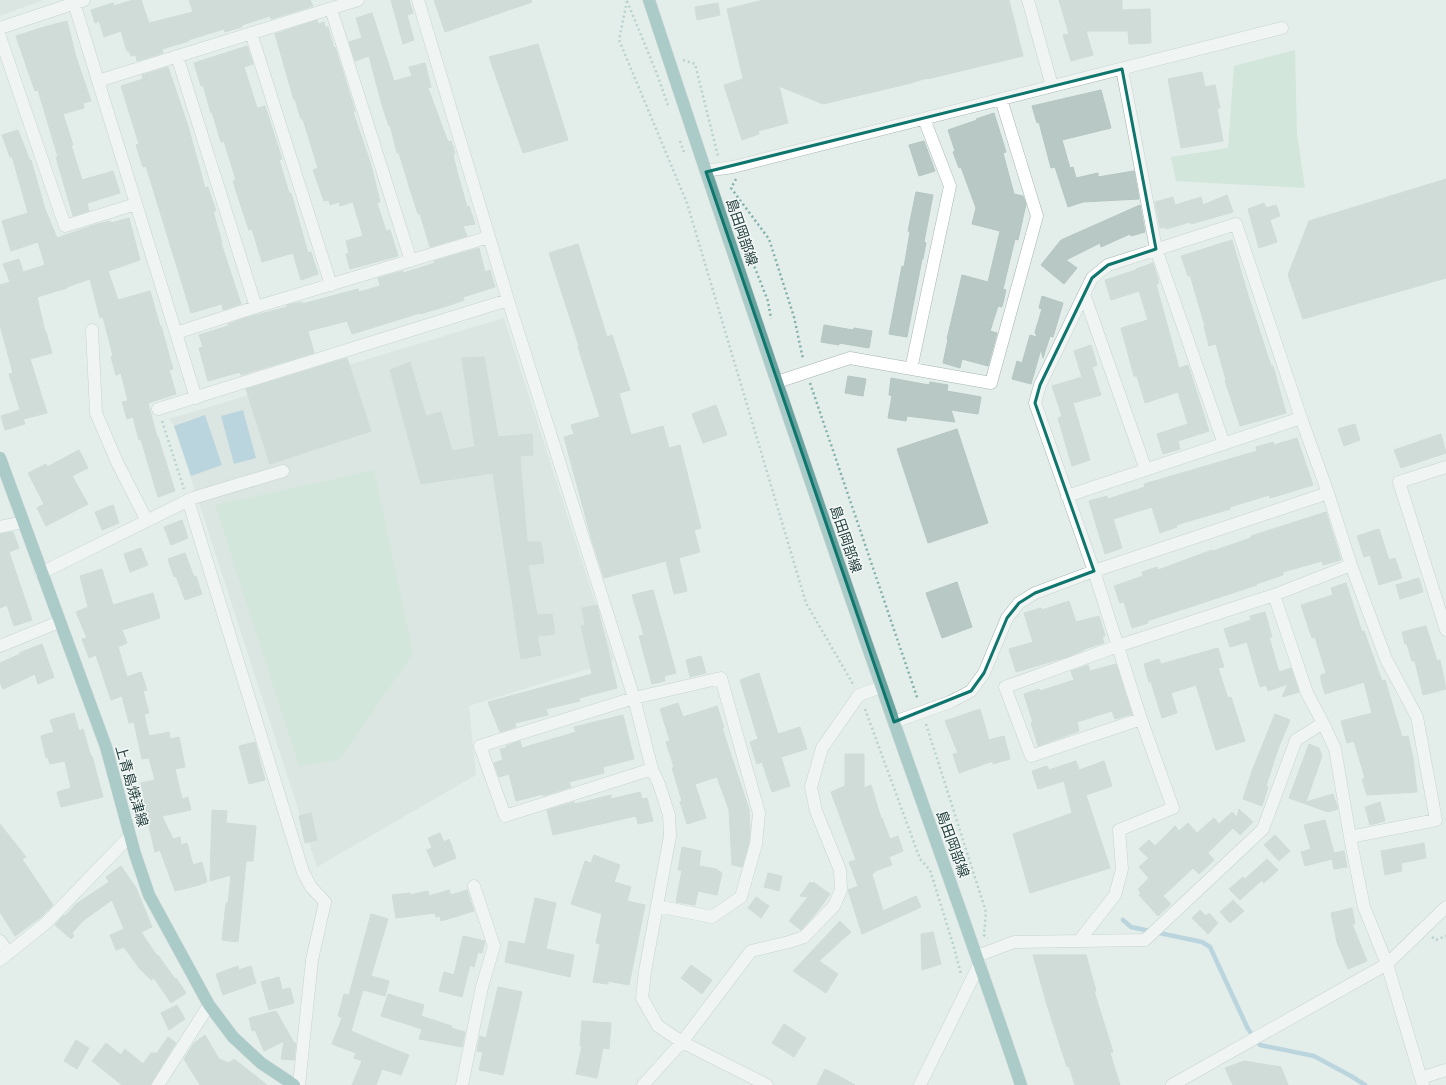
<svg xmlns="http://www.w3.org/2000/svg" width="1446" height="1085" font-family="'PT Sans','Noto Sans JP',sans-serif">
<rect width="100%" height="100%" fill="#e3edea"/>
<path fill="#d1ddda" d="M0 0H43L0 16Z
M504 318 614 661 469 706 476 775 317 867 174 426 169 419Z"/>
<path fill="#bcdecc" d="M1295 50 1297 134 1305 188 1176 181 1171 157 1228 148 1234 66Z
M374 470 413 654 339 760 299 766 215 505Z"/>
<path fill="#8bb9d2" d="M243 410 256 458 234 464 221 416Z
M205 415 222 465 191 476 174 426Z"/>
<g fill="none" stroke-linecap="round" stroke-linejoin="round">
<path stroke="#8bb9d2" stroke-width="4.5" d="M1123 920 1131 927 1202 942 1210 947 1248 1029 1260 1045 1314 1056 1351 1076 1365 1085"/>
</g>
<path fill="#b8c8c4" stroke="#b5c7c3" d="M133 0H141L149 23 193 12 189 0H310L313 6 271 19 270 16 242 25V27L225 32 224 29 188 40 189 41 162 49 163 53 137 61 136 55 131 56 129 51H127L121 31 104 37 99 21 95 23 91 10 113 3 114 6Z
M391 0H409L413 13 407 15 414 40 403 44Z
M434 0H531L532 2 445 32Z
M763 0H1009L1023 56 927 79V78L911 83 823 104 779 86 788 123 758 131 759 134 742 140 724 85 743 79 727 9Z
M1059 0H1122V10L1150 9 1151 43 1129 44 1128 31H1086L1093 55 1071 61 1063 35 1069 34Z
M718 3 720 15 697 20 695 7Z
M372 13 394 81 412 76 409 67 425 63 431 87 428 88 448 142 451 141 455 153 453 155 458 175 467 207 469 206 475 224 463 226 467 236 430 247 420 214H418L410 189 399 153H397L390 125 389 126 382 105 369 56 355 61 349 42 362 38 356 18Z
M317 20 318 24 324 22 325 27H328L334 48 335 47 355 111 353 112 371 165 380 202 377 203 386 231 390 230 398 256 350 269 346 254 349 253 346 241 363 236 353 202 340 206 339 202 330 205 329 200 324 201 313 170 318 168 303 119H301L295 99 294 100 275 34Z
M67 21 76 57 91 101 83 103 84 108 63 114 73 145H71L82 180 113 171 120 193 87 203 89 211 73 216 56 157H58L38 90 35 91 16 36 44 27Z
M538 44 568 140 523 153 489 57Z
M247 46 253 64 244 67 257 108 265 106 282 159 279 160 289 193H291L308 253 311 252 318 274 301 280 293 253 262 262 252 229 249 230 240 203 233 181 236 180 224 141 221 142 212 112 211 113 203 85 201 86 194 63Z
M168 67 188 126 205 188 208 187 216 211H213L222 243H221L241 304 223 310 222 304 191 313 146 166 143 167 136 145 139 144 121 86 143 79 142 75Z
M1202 72 1205 87 1215 85 1220 108H1217L1223 141 1181 148 1168 79Z
M1101 90 1111 128 1062 140 1070 168 1073 167 1076 178 1098 173V177L1134 171 1139 199 1083 202 1068 207 1055 167 1051 168 1039 122 1037 123 1032 106Z
M994 113 1006 152 1003 153 1014 194 1023 196 1026 204 1018 240 1015 239 1003 289 1006 290 1002 307 998 306 990 331 997 333 988 366 962 359 960 368 943 363 948 339H947L962 275 988 282 1000 231 972 224 976 208 961 167 959 168 953 152 955 151 948 130 977 120 976 119Z
M18 130 30 161 31 160 45 209 57 238 94 225 110 221 111 223 129 218 140 260 108 271 118 300 150 291 160 326H161L173 369 169 370 176 394 148 403 157 437H158L175 491 158 497 141 440H139L133 417 127 419 122 402 128 401 121 373 116 375 111 357 113 356 103 317 100 318 90 279 67 287V288L37 297 45 332H46L52 353 30 359 47 413 23 419 25 424 5 430 1 416 20 410 9 374 13 373 0 325V285L10 282 3 264 19 259 23 272 45 265 38 242 11 251 2 221 28 213 12 156 10 157 2 135Z
M924 141 935 171 919 176 909 145Z
M1446 179V278L1303 319 1288 275 1309 221Z
M916 192 933 195 924 242 926 243 923 259H922L907 337 889 334 902 266 904 267 910 232 908 231Z
M1227 195 1233 212 1191 224 1190 222 1166 229 1165 227 1160 228 1155 202 1173 197 1175 205 1201 197 1203 205Z
M1264 203 1266 208 1276 205 1280 216 1270 220 1277 242 1259 248 1248 209Z
M1140 205 1145 232 1131 236 1130 234 1101 247 1100 243 1066 260 1077 268 1064 284 1041 265 1061 240Z
M1232 240 1248 295 1271 366H1273L1286 413 1240 426 1225 381 1226 380 1216 344 1209 346 1204 326H1205L1190 275 1188 276 1181 256Z
M578 244 607 337 612 335 630 390 619 393 631 435 663 426 669 448 680 445 701 528 694 530 700 552 679 558 687 591 674 594 666 561 604 578 591 537 564 437 574 434 571 425 600 417 578 347 579 346 549 253Z
M479 248 485 272 490 270 495 287 463 297 464 300 447 306 420 314V313L352 334 347 321 308 331 314 353 241 375 240 372 208 381 199 348 203 347 199 335 228 326V324L245 318 287 307V305L302 302V304L358 289 359 292 380 286 378 278 403 271V273L435 263 434 261Z
M1153 263 1159 283 1156 284 1179 368 1188 365 1209 431 1178 441 1180 449 1163 454 1157 434 1188 424 1178 392 1145 403 1137 376H1134L1121 328 1148 320 1139 291 1111 300 1105 280 1136 270V269Z
M1042 296 1063 303 1053 337 1050 336 1043 358 1041 349 1031 384 1012 379 1017 361 1022 363 1030 335 1037 337 1035 332 1042 309 1039 308Z
M824 325 853 330 854 328 872 331 869 348 839 343V345L821 342Z
M1091 345 1097 365 1092 367 1101 395 1073 403 1090 460 1072 466 1058 418 1062 416 1052 386 1082 377 1074 351Z
M484 357 498 437 532 434 533 455 520 456 527 542H541L544 563 528 565 537 615 552 614 555 634 537 636 541 655 521 659 493 473 421 484 390 370 410 362 426 416 441 412 452 451 475 447 462 358Z
M347 358 371 431 270 464 246 389Z
M848 376 866 379 863 396 845 393Z
M891 378 929 385 930 382 948 385 947 391 981 397 978 414 951 410 955 422 907 416 906 421 888 418 892 396 889 395Z
M716 405 727 435 703 443 692 414Z
M1355 424 1360 440 1344 446 1338 429Z
M957 429 988 523 928 543 897 449Z
M1441 434 1446 453 1401 468 1394 450Z
M1297 438 1313 485 1270 498 1269 495 1230 507V509L1176 525 1177 527 1160 533 1152 507 1113 519 1122 548 1105 554 1089 501 1107 496 1108 499 1145 487 1144 484 1257 451 1256 447 1273 442 1274 445Z
M79 450 88 468 72 476 88 504 46 526 37 508 44 504 28 473 46 464 47 467Z
M113 505 119 523 102 530 95 512Z
M1326 512 1341 560 1323 565 1322 561 1283 572V575L1256 584 1257 585 1147 621 1148 623 1132 628 1124 602 1120 603 1114 586 1143 576 1142 572 1157 567 1158 570 1212 550 1213 551 1251 538V536Z
M182 520 188 538 171 545 164 527Z
M1379 529 1389 560 1395 558 1402 578 1379 585 1370 555 1364 557 1357 536Z
M13 532 19 548 9 552 32 620 14 626 7 605 0 608V534Z
M141 548 148 565 130 572 124 554Z
M185 553 194 577 196 576 202 594 185 600 176 576 174 577 168 559Z
M102 569 113 605 153 593 160 618 122 630 127 643 118 647 127 677 141 672 147 690 143 691 149 713 144 714 149 736 169 732 170 739 179 737 185 767 175 769 182 799 188 797 191 810 162 816 173 839 180 837 181 845 187 843 193 865 202 862 207 882 199 885 175 891 160 850 155 852 147 818 143 819 138 800 144 798 141 783 155 780 149 758 142 759 134 722 129 723 122 696 111 700 96 655 89 658 82 639 87 638 76 612 88 607 80 576Z
M1419 578 1423 592 1400 599 1396 585Z
M957 582 972 627 942 638 926 593Z
M1346 583 1362 632 1364 631 1382 681 1385 680 1402 737 1408 736 1413 758 1417 792 1367 795 1362 779 1365 778 1354 741 1347 743 1341 721 1372 713 1364 682 1325 694 1321 680V675L1326 673 1315 637 1312 638 1301 605 1333 595 1331 588Z
M653 590 676 673 664 676 665 681 652 684 639 636 644 635 632 595Z
M1069 601 1076 622 1099 616 1105 636 1102 637 1104 643 1084 649V650L1067 657 1016 672 1009 649 1033 642 1024 613 1041 608 1042 610Z
M597 605 617 688 579 698 580 701 546 709 548 715 515 723 516 727 500 732 488 702 592 674 581 626 585 625 582 608Z
M1265 612 1272 637H1269L1279 672 1291 668 1299 692 1282 697 1288 684 1268 691 1266 685 1260 687 1247 642 1230 647 1224 629 1251 620 1250 616Z
M1426 626 1437 661 1440 660 1446 689 1423 695 1415 661H1412L1407 644H1405L1402 632Z
M42 644 54 677 38 684 35 674 3 689 0 682V663L20 654 19 653Z
M1218 648 1224 667 1218 668 1228 698 1231 697 1245 741 1216 750 1196 685 1171 693 1177 713 1162 718 1151 682H1149L1144 664 1159 659 1161 664Z
M701 656 706 673 690 677 686 660Z
M1116 664 1132 714 1115 719 1112 711 1077 722 1079 731 1038 746 1031 723H1033L1024 694 1039 689 1040 691 1074 680 1071 671 1088 665 1090 671Z
M759 673 778 734 800 727 807 749 781 757 790 786 772 792 762 762 757 764 750 742 758 739 740 680Z
M678 703 683 717 717 706 724 728H722L749 809 750 830 749 843 742 867 732 865 729 810 717 777 695 784 706 818 687 824 680 802 682 801 672 768 674 767 666 742 670 741 660 709Z
M980 709 989 740 1004 736 1010 759 993 764V761L959 773 953 754 958 753 945 721Z
M74 713 79 731 83 729 91 757 92 756 103 797 61 807 57 792 71 788 65 761 50 764 48 757 46 758 41 736 54 732 50 720Z
M1275 714 1290 720 1278 749 1266 786 1268 787 1262 806 1243 799 1252 771Z
M623 715 634 759 603 767 604 773 569 782 571 787 543 796V794L516 801 509 774 499 777 494 763 503 760 500 749 506 748V746L520 741 522 748 576 732 574 727Z
M255 742 265 780 249 784 239 746Z
M1309 744 1319 748 1322 756 1306 802 1333 794 1338 809 1328 812 1289 798Z
M845 754H864V788L871 785 881 818H882L890 839 898 836 903 851 889 857 892 865 875 871V872L872 874 883 911 916 896 921 907 862 934 848 890 858 886 849 862 856 860 831 792 845 786Z
M1076 761 1079 770 1104 761 1112 786 1086 795 1110 868 1030 893 1013 834 1072 813 1064 781 1038 789 1032 771 1047 766 1049 770Z
M640 792 642 799 647 798 653 821 638 824 636 816 553 835 547 810 574 802 575 804 611 795V799Z
M1380 802 1385 821 1370 825 1365 807Z
M1239 809 1253 822 1240 835 1233 828 1208 853 1214 860 1199 874 1193 868 1163 896 1171 904 1158 916 1139 895 1141 893 1138 889 1149 878 1139 867 1149 858 1139 849 1149 840 1155 846 1175 826 1179 831 1188 823 1197 833 1214 818 1219 824 1232 812 1237 817Z
M212 810 227 811 226 823 256 826 253 861H246L238 942 222 940 226 903H228L231 875 210 881Z
M311 813 317 840 305 843 299 816Z
M1325 820 1334 853 1344 851 1347 867 1334 869 1332 859 1305 866 1301 852 1311 849 1304 825Z
M0 824 26 857 22 859 53 905 41 917 15 936 0 912Z
M440 833 444 842 449 839 456 858 434 867 427 850 432 848 428 838Z
M1275 835 1290 851 1279 861 1264 845Z
M1424 843 1426 858 1401 863 1402 871 1385 875 1381 851Z
M682 847 701 851 699 866 716 869 722 873 717 895 698 891 695 905 676 902 682 870H678Z
M594 855 620 865 614 882 631 887 627 901 645 905 629 985 608 981V984L593 982 600 944 596 943 602 914 571 904 585 861 591 863Z
M1267 859 1278 870 1264 883 1262 880 1240 900 1229 889 1243 877 1245 879Z
M121 866 136 888 152 927 141 932 157 956 158 955 175 979 176 978 186 993 171 1003 154 978 151 980 140 969 124 947 116 950 110 935 124 929 112 900 84 920 72 933 74 936 71 939 55 925 64 915 65 916 76 904 109 882 106 877Z
M768 873 782 876 779 891 764 887Z
M810 882 812 884 813 882 830 894 817 912 801 930 789 921 808 897 800 896Z
M449 890 451 895 467 890 474 911 441 921 440 916 436 917 435 913 396 918 392 895 410 893V895L428 891 429 896Z
M756 897 769 906 761 918 748 908Z
M535 898 556 903 546 949 574 955 570 977 505 962 509 941 525 944Z
M1233 900 1244 911 1230 923 1220 912Z
M1352 908 1355 924H1352L1367 961 1348 969 1337 942 1331 913Z
M1200 910 1206 916 1209 913 1218 923 1208 934 1192 918Z
M371 914 388 919 371 976 389 981 385 996 363 990 351 1031 391 1048 409 1055 401 1075 382 1069 376 1085H352L362 1061 354 1058 356 1053 332 1044 342 1018 338 1016 344 994 349 995Z
M840 921 851 932 819 961 838 974 826 993 793 971Z
M933 932 941 964 922 970 921 934Z
M463 936 485 941 482 953 478 952 474 967 470 965 462 997 439 991 444 972 454 975Z
M1033 955H1086L1096 991H1094L1113 1052 1110 1053 1120 1085H1075L1069 1066 1067 1067 1047 1005Z
M691 965 712 980 702 994 681 978Z
M238 966 239 970 251 966 256 983 223 995 216 974Z
M279 977 282 990 290 988 294 1003 269 1010 261 982Z
M498 987 522 992 503 1075 479 1070 483 1052 477 1051 480 1036 486 1038Z
M388 994 424 1005 421 1016 452 1026 451 1028 465 1032 462 1047 419 1039 422 1029 381 1016Z
M177 1005 185 1019 169 1030 161 1013Z
M276 1011 294 1043H296L294 1060 281 1059 284 1041 264 1051 255 1030 252 1031 249 1018Z
M582 1021 611 1023 609 1049 603 1048 597 1078 576 1074 582 1046H580Z
M784 1024 806 1038 794 1057 772 1043Z
M205 1035 219 1059 229 1063 234 1059 267 1085H200L184 1059 194 1043Z
M168 1037 176 1043 150 1085H122L92 1061 106 1043 121 1055 125 1049 143 1064 151 1053H157Z
M76 1040 89 1048 77 1069 64 1061Z
M1244 1061 1281 1067 1288 1085H1233L1225 1068Z
M825 1069 837 1075 855 1085H817Z"/>
<g fill="none" stroke-linecap="round" stroke-linejoin="round">
<defs>
<path id="minor" d="M418 0 508 300 634 698 652 769 659 784 669 815 670 836 645 971 642 998 658 1026 682 1042 767 1085
M1028 0 1052 86
M74 3 196 398
M331 9 411 261
M0 28 84 0
M251 33 331 285
M0 37 65 226 136 204
M177 56 256 307
M1122 69 1156 249 1224 444
M98 81 358 0
M706 172 711 170 733 167 1282 28
M1084 294 1146 470
M92 330 96 413 117 462 147 521
M176 333 256 307 489 237
M911 369 950 186 924 119
M777 382 850 358 991 383 1037 216 1001 99
M158 409 508 300
M1446 467 1399 482 1446 630
M1067 496 1301 418
M188 500 303 872 311 887 325 902 312 960 299 1085
M0 527 23 522
M41 573 193 498 283 471
M1274 595 1307 693 1323 723 1335 749 1350 837 1364 907 1387 964 1423 1085
M0 646 59 622
M894 722 950 702 971 691 984 673 1007 618 1019 603 1035 593 1094 571 1328 493
M652 769 505 816 480 746 634 698 721 678 759 813 756 844 741 897 712 917 657 906
M1350 837 1436 820 1417 717 1386 659 1351 565 1328 493 1301 418 1236 224 1108 265 1092 278 1040 385 1035 403 1094 571 1141 719 1031 756 1005 687 1118 646 1274 595 1351 565
M0 941 9 953
M1079 941 1115 895 1122 869 1119 830 1173 808 1141 719
M977 956 1014 942 1145 940 1263 829 1296 740 1323 723
M0 960 46 923 130 836
M1421 1078 1446 1070
M158 1085 209 1005
M462 1085 482 987 494 946 474 886
M643 1085 682 1042 751 951 789 942 804 937 834 906 841 890 840 870 816 811 811 787 822 748 859 695 881 687
M920 1085 980 963
M1172 1085 1387 964 1446 907"/>
<path id="major" d="M649 0C725 230 802 459 882 688 928 820 976 952 1021 1085
M0 458 106 747 135 854 149 895 209 1005 233 1037 261 1063 294 1085"/>
</defs>
<use href="#minor" stroke="#a5b5b2" stroke-width="13"/>
<use href="#major" stroke="#c1c9c8" stroke-width="13"/>
<path stroke="#83b1ab" stroke-width="2.5" stroke-dasharray="2 3" stroke-linecap="butt" d="M627 1 619 40 687 203 806 603 853 684
M627 1 657 74 669 108
M683 60 695 64 718 156
M680 141 684 152
M736 179 731 188 769 239 794 317 803 359
M747 248 768 301 771 319
M810 383 918 700
M162 421 184 489
M865 709 920 859 930 870 953 944 961 974
M926 724 986 912 984 935 988 938
M1432 937 1436 940 1446 936"/>
<use href="#minor" stroke="#fff" stroke-width="12"/>
<use href="#major" stroke="#67a39f" stroke-width="12"/>
</g>
<path d="M0 0H1446V1085H0ZM1122 69 1156 249 1108 265 1092 278 1040 385 1035 403 1094 571 1035 593 1019 603 1007 618 984 673 971 691 894 722 706 172Z" fill="#e3edea" fill-opacity=".55" fill-rule="evenodd"/>
<path fill="none" stroke="#0f766e" stroke-width="3" stroke-linejoin="round" d="M1122 69 1156 249 1108 265 1092 278 1040 385 1035 403 1094 571 1035 593 1019 603 1007 618 984 673 971 691 894 722 706 172Z"/>
<g text-anchor="middle" stroke-width="3" stroke-linejoin="round" paint-order="stroke">
<g font-size="14" fill="#223f3c" stroke="#f4f9f8">
<text transform="translate(742 232) rotate(71)" y="5">島田岡部線</text>
<text transform="translate(846 539) rotate(71)" y="5">島田岡部線</text>
<text transform="translate(132 786) rotate(74)" y="5">上青島焼津線</text>
<text transform="translate(953 844) rotate(70)" y="5">島田岡部線</text>
</g>
</g>
</svg>
